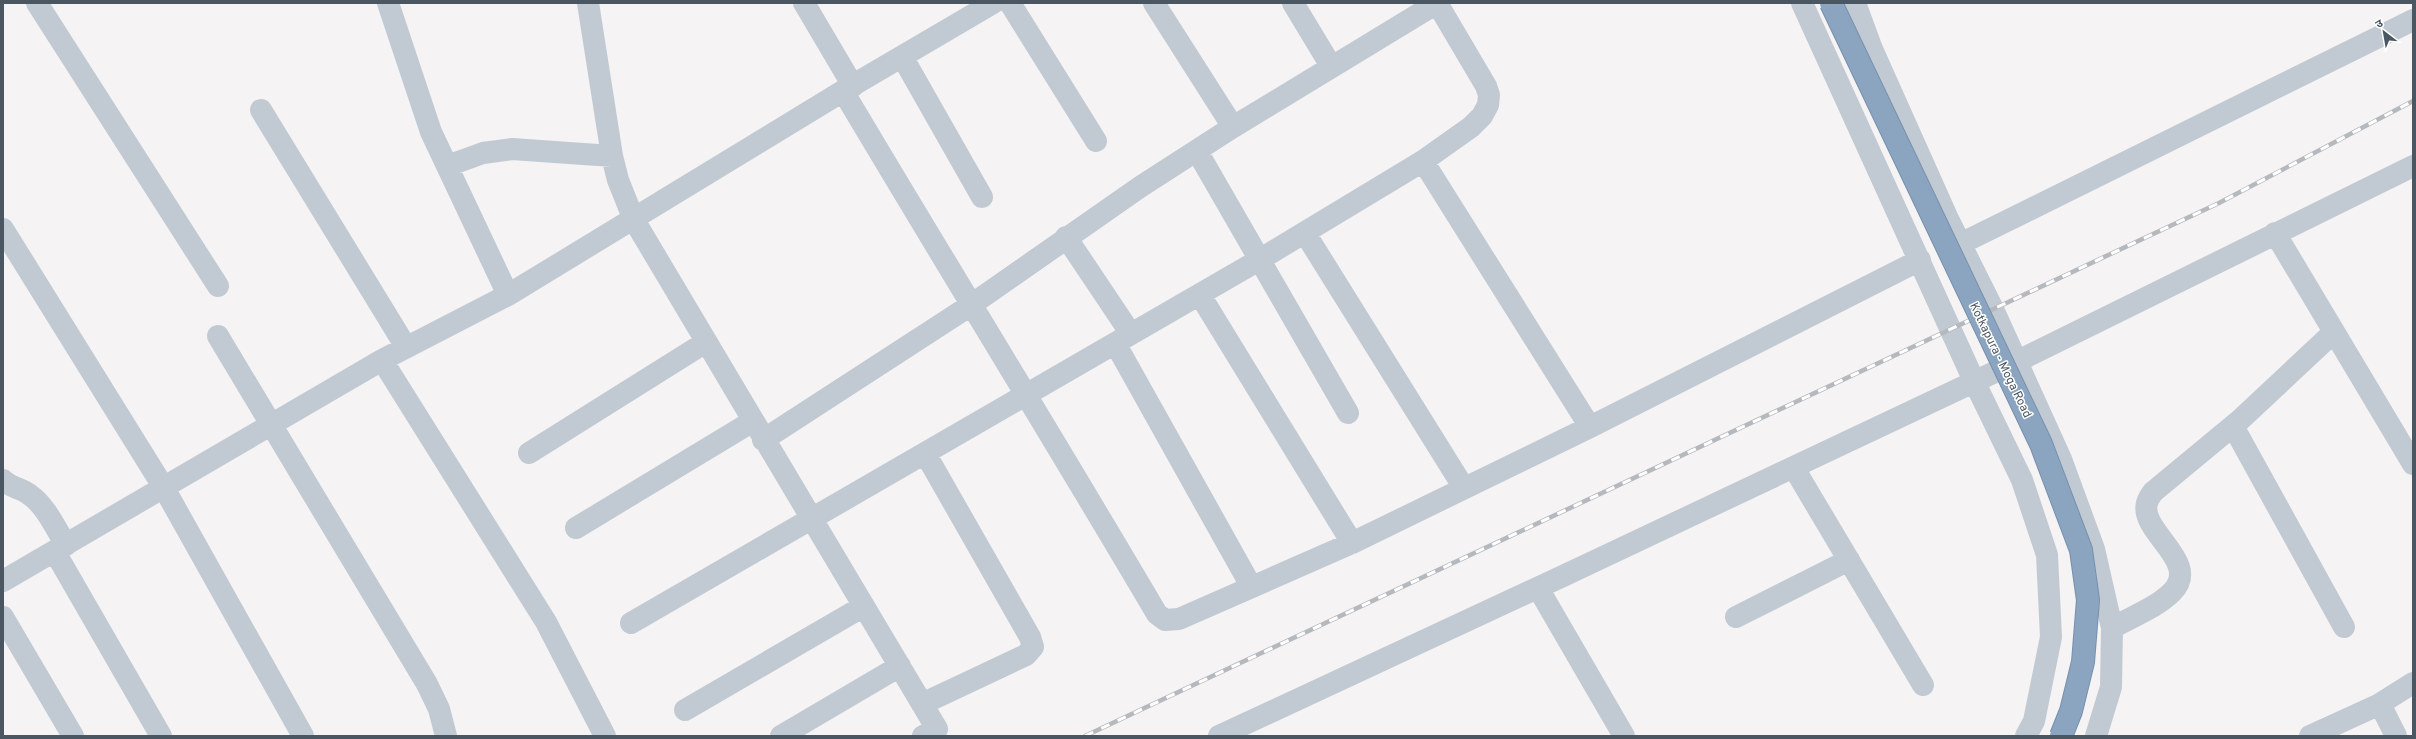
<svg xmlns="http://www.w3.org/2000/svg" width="2416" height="739" font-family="Overpass,'Noto Sans Devanagari',sans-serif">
<rect width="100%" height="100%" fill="#f5f3f3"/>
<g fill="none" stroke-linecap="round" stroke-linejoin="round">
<path stroke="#c1cad2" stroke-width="22" d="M37 3 218 286
M388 3 431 132 508 295
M588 3 612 156 618 180 634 220 937 729 923 736
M804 3 853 86
M1010 3 1096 141
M1154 3 1233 127
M1293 3 1331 66
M1802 3 1974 381 2022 480 2047 555 2051 637 2034 721 2026 736
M1855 3 1872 49 1948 219 1993 309 2061 459 2094 549 2112 628 2111 687 2096 736
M903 58 982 197
M843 91C947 266 1054 439 1157 614L1165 620 1179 619 1352 543 1590 427 1920 260
M261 110 406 347
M1197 151 1348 413
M1423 161 1590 427
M447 166 483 153 512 149 612 156
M3 229 164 488 303 736
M1305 233 1464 488
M2275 233 2413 464
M1066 237 1131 334
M1960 244 2413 20
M1200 295 1352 543
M218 336 427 684 439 709 446 736
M1115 343 1251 586
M382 360 546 622 605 736
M2233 426 2344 627
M763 440 971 305 1140 187 1233 127 1437 3
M529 453 706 342
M1794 468 1923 685
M3 480C11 488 22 488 30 495 46 506 56 529 66 545
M576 528 753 421
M55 552 161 736
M3 581 382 360 508 295 843 91 993 3
M1538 588 1624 736
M3 617 73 736
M1736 617 1849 560
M631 623 1259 260 1423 161 1471 127 1482 116 1488 105 1489 95 1486 86 1437 3
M2112 628C2131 617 2156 608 2172 592 2202 562 2139 532 2147 503 2148 499 2151 495 2153 492L2240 420 2334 332
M922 704 1026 655 1033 647 1030 637 925 453
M2380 704 2396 736
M685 710 864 606
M781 736 900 666
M1219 736 1563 576 2016 362 2413 166
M2310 736 2378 705 2413 683"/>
<defs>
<path id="rail" d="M1085 736 2219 203 2413 101"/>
</defs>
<use href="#rail" stroke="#b5b8bd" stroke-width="4.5"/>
<use href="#rail" stroke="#fff" stroke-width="3" stroke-dasharray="9" stroke-linecap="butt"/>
<defs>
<path id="highway-bridge" d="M1831 3 2041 444 2081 550 2088 600 2083 662 2071 711 2061 736"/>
</defs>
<use href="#highway-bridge" stroke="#7690ad" stroke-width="24" stroke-linecap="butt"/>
<use href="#highway-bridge" stroke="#8ba5c1" stroke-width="22"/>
</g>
<g text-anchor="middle" stroke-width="3" stroke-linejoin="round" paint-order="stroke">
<g font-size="12" fill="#4a5661" stroke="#fff">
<text transform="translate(2001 360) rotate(64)" y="4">Kotkapura - Moga Road</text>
</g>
</g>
<rect width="2416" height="739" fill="none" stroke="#4a5661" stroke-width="8"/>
<g transform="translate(2384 32) rotate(329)" stroke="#ffffff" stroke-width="3" paint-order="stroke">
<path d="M0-3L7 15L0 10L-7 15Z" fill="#4a5661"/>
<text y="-6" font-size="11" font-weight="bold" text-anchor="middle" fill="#4a5661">उ</text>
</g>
</svg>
